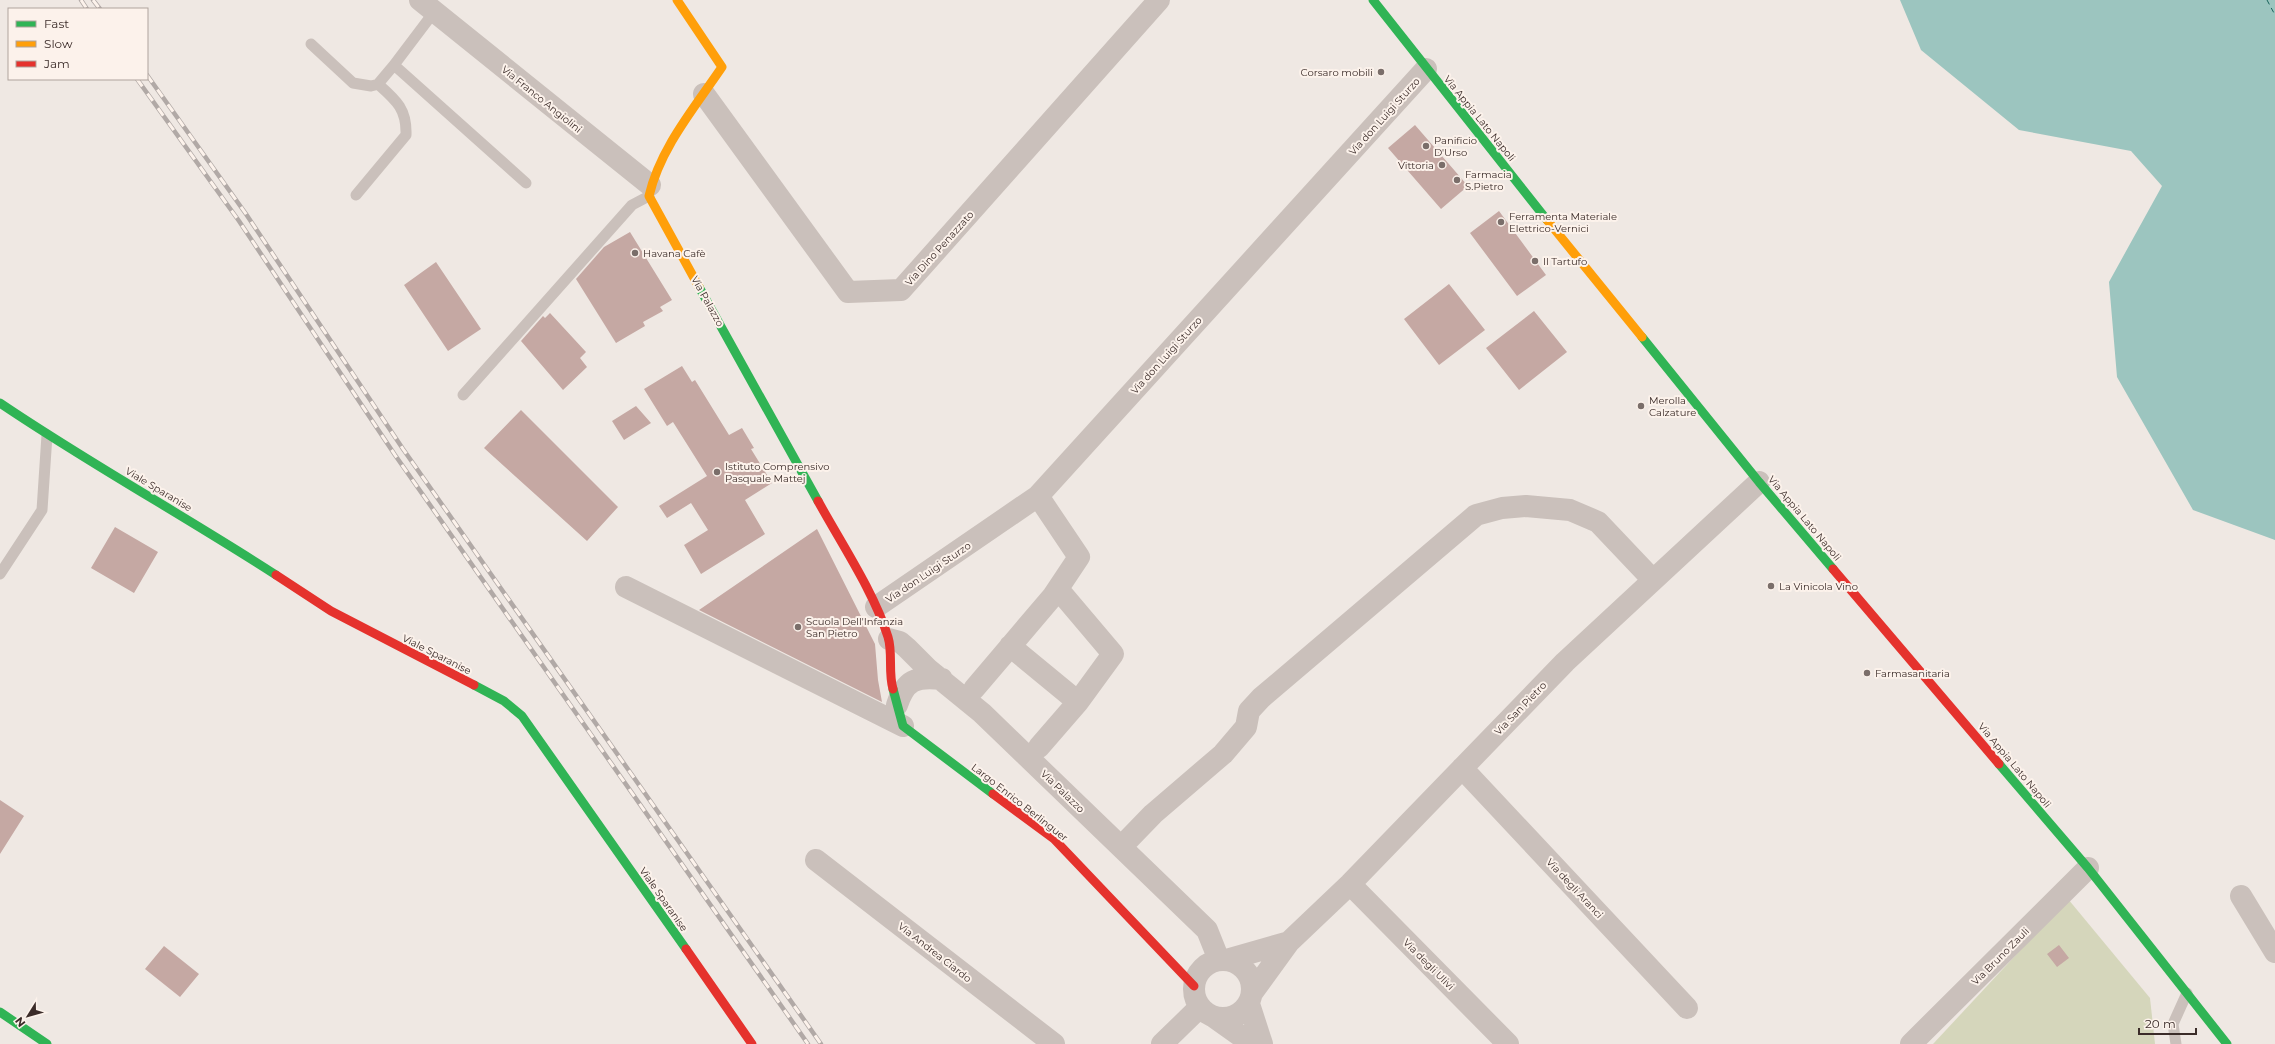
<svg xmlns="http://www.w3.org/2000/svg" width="2275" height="1044" font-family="Montserrat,sans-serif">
<rect width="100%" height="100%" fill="#efe8e3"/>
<path fill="#d5d6bb" d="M2068 899 2150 998 2155 1044H1933Z"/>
<path fill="#9cc5bf" d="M1900 0H2275V540L2193 510 2117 377 2109 282 2162 186 2131 151 2019 130 1921 50Z"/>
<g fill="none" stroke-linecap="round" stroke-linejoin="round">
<path stroke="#18635c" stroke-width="1" stroke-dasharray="5 4" stroke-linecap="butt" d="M2267 0 2275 15"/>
</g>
<path fill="#c5a8a3" d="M1415 125 1468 186 1441 209 1388 148Z
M1499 211 1546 275 1517 296 1470 233Z
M630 232 672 300 660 307 663 311 643 322 645 326 616 343 576 279 604 247Z
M436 262 481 329 448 351 404 285Z
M1449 284 1485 330 1439 365 1404 319Z
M1534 311 1567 352 1519 390 1486 348Z
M550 313 586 352 580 358 587 367 563 390 521 341 543 316 545 318Z
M682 366 692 382 695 380 729 435 742 428 754 448 751 449 772 483 745 500 765 534 701 574 684 545 708 530 691 503 667 518 659 506 707 476 673 422 667 426 644 389Z
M636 406 651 423 624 440 612 421Z
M521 410 618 507 587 541 484 448Z
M115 527 158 552 134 593 91 568Z
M817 529 875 644 878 680 882 702 699 610Z
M0 800 24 816 0 854Z
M2059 945 2069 958 2057 967 2047 954Z
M164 946 199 974 180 997 145 969Z"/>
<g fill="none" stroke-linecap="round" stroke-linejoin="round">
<path stroke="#cac0bb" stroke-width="11" d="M434 12 394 65 526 183
M311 44 353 83 371 86 379 84
M356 195 406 135C407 109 396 100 378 84L394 65
M463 395 632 205 649 196
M0 574 42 510 47 435
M2176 1044 2173 1024 2187 993"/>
<path stroke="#cac0bb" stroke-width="22" d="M420 0 650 185
M704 94 848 292 901 290 1159 0
M626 587 903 726
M1058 589 1113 654 1078 702
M876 607 1038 496 1426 69
M889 639 900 642 907 648 928 669 982 713 1207 930 1219 960
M1010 646 1078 702 1039 747
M974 689 1053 596 1079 557 1038 496
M897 705C905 680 916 676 942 679
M1462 768 1687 1008
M1121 847 1153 814 1223 754 1246 727 1249 711 1261 698 1476 515 1502 508 1526 506 1570 510 1598 522 1653 580
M816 860 1054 1044
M1350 884 1508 1044
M2241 896 2275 952
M1194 989a29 29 0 1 1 58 0a29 29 0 1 1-58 0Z
M1226 960 1289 942
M1252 993 1289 942 1350 884 1565 662 1759 482
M1249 1004 1262 1044
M1214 1017 1252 1044
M1162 1044 1200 1007
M1911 1044 2088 868"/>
<path stroke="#30b455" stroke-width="9" d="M1373 0 1547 220
M699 287 818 501
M1642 337 1759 482 1833 569
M0 403C90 464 185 516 276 575
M474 685 504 701 522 716 686 949
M893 689 903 726 993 794
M1999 764 2088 868 2227 1044
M0 1012 47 1044"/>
<path stroke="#ff9f0a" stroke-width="9" d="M677 0 722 67C695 107 660 148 649 196L699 287
M1547 220 1642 337"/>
<path stroke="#e5322d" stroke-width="9" d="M818 501C841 543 874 592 888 637 893 653 888 672 893 689
M1833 569 1999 764
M276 575 331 611 474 685
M993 794 1054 839 1194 986
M686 949 752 1044"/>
<defs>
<path id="rail" d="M81 0 87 9
M93 0 100 9
M147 75 246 214 403 449 821 1044
M137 79 239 221 395 455 808 1044"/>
</defs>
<use href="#rail" stroke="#b1a9a6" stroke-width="4.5"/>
<use href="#rail" stroke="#fcf2eb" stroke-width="3" stroke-dasharray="9" stroke-linecap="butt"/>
</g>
<g fill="#7a6e6a" stroke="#fcf2eb" stroke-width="1.5">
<circle cx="1381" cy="72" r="4"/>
<circle cx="1426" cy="146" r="4"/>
<circle cx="1442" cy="165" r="4"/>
<circle cx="1457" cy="180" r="4"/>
<circle cx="1501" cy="222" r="4"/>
<circle cx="635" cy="253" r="4"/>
<circle cx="1535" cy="261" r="4"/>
<circle cx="1641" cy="406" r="4"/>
<circle cx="717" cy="472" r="4"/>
<circle cx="1771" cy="586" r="4"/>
<circle cx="798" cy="627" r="4"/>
<circle cx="1867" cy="673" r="4"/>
</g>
<g text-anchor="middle" stroke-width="4" stroke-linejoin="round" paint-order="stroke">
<g font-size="10" fill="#3b2c29" stroke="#fcf2eb" text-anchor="start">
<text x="1373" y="76" text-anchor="end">Corsaro mobili</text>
<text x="1434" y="144">Panificio<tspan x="1434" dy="12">D'Urso</tspan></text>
<text x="1434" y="169" text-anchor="end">Vittoria</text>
<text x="1465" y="178">Farmacia<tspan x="1465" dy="12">S.Pietro</tspan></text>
<text x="1509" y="220">Ferramenta Materiale<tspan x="1509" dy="12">Elettrico-Vernici</tspan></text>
<text x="643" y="257">Havana Cafè</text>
<text x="1543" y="265">Il Tartufo</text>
<text x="1649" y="404">Merolla<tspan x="1649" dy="12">Calzature</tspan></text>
<text x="725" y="470">Istituto Comprensivo<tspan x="725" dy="12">Pasquale Mattej</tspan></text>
<text x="1779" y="590">La Vinicola Vino</text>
<text x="806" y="625">Scuola Dell'Infanzia<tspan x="806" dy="12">San Pietro</tspan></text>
<text x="1875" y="677">Farmasanitaria</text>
</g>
<g font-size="10" fill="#3b2c29" stroke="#fcf2eb">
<text transform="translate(542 99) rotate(39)" y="4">Via Franco Angiolini</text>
<text transform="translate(1384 116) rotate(-48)" y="4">Via don Luigi Sturzo</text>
<text transform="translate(1480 118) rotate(51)" y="4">Via Appia Lato Napoli</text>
<text transform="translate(939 248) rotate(-48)" y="4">Via Dino Penazzato</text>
<text transform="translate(708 301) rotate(61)" y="4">Via Palazzo</text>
<text transform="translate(1166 355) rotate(-48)" y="4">Via don Luigi Sturzo</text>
<text transform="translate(159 489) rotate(31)" y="4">Viale Sparanise</text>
<text transform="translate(1805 518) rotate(50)" y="4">Via Appia Lato Napoli</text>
<text transform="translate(928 572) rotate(-34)" y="4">Via don Luigi Sturzo</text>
<text transform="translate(437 654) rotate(27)" y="4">Viale Sparanise</text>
<text transform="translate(1520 708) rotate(-46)" y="4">Via San Pietro</text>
<text transform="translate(2015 765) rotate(50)" y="4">Via Appia Lato Napoli</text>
<text transform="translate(1063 791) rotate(44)" y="4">Via Palazzo</text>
<text transform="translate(1020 802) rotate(38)" y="4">Largo Enrico Berlinguer</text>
<text transform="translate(1575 888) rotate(47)" y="4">Via degli Aranci</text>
<text transform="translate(664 899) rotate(55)" y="4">Viale Sparanise</text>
<text transform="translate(935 952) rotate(38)" y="4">Via Andrea Ciardo</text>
<text transform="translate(2000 956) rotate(-45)" y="4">Via Bruno Zauli</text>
<text transform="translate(1429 964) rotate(45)" y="4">Via degli Ulivi</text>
</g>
</g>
<rect x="8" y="8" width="140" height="72" fill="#fcf2eb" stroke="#afa39d"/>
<rect x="16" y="21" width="20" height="6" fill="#30b455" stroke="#afa39d"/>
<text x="44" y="28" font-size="12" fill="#3b2c29">Fast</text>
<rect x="16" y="41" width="20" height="6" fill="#ff9f0a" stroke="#afa39d"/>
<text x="44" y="48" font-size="12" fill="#3b2c29">Slow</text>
<rect x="16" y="61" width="20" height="6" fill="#e5322d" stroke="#afa39d"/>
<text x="44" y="68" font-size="12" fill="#3b2c29">Jam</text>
<g transform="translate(28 1016) rotate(233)" stroke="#fcf2eb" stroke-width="3" paint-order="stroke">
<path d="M0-3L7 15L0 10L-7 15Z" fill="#3b2c29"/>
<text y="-6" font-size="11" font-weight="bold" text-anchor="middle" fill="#3b2c29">N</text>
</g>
<path d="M2139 1028v6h57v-6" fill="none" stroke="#3b2c29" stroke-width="2"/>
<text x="2145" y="1028" font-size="12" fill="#3b2c29" stroke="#fcf2eb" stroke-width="3" paint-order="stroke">20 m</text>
</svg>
